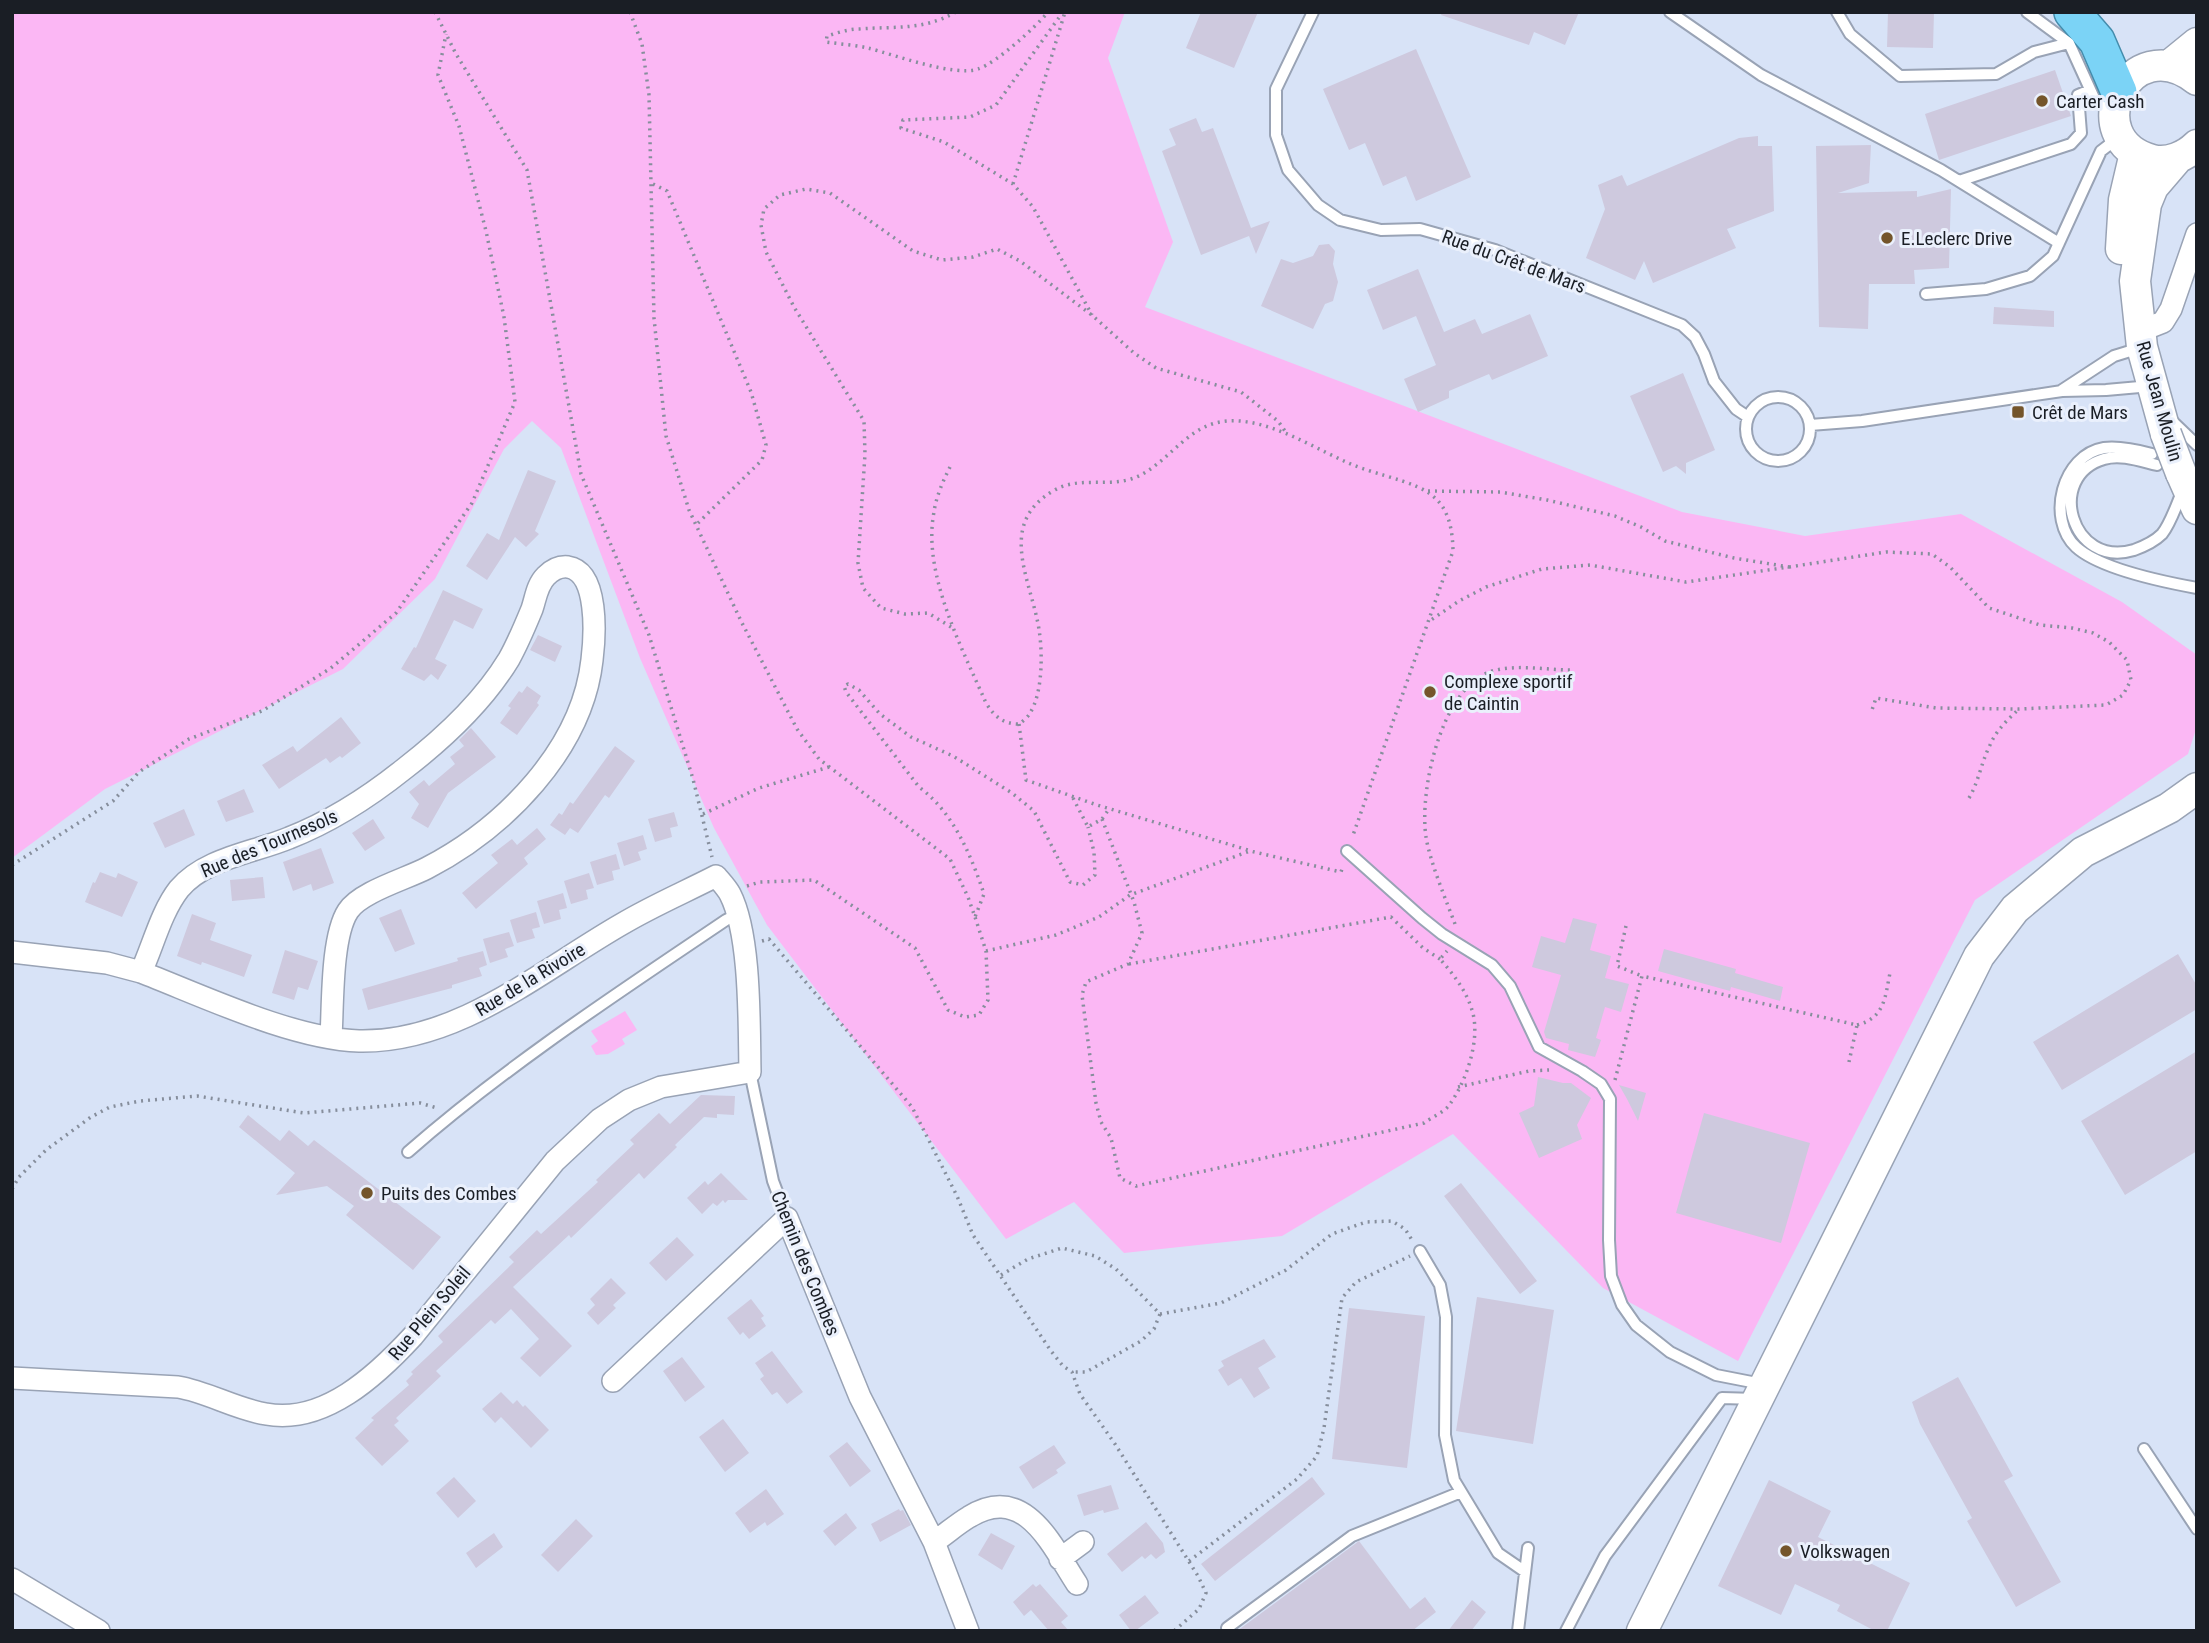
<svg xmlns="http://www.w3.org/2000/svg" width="2209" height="1643" font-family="'Roboto Condensed',sans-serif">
<rect width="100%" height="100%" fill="#d8e3f7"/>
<path fill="#fbb7f4" d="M12 12H1125L1108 58 1173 242 1145 307 1682 512 1805 536 1961 514 2122 602 2197 655V726L2188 754 1975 900 1738 1361 1603 1288 1453 1134 1282 1236 1124 1253 1074 1202 1006 1239 767 925 714 828 640 658 561 448 532 421 504 449 435 579 343 669 105 789 12 858Z
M625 1011 637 1030 622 1039 625 1044 608 1054 596 1055 591 1046 598 1041 591 1031Z"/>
<path fill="#cec9de" d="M1201 12H1258L1234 68 1186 48Z
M1442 12H1579L1565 45 1534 32 1529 45 1441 15Z
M1888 12H1934L1933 48 1887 47Z
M1416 49 1471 177 1416 201 1406 176 1383 186 1365 143 1349 150 1323 89Z
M2055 70 2071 116 1939 160 1925 114Z
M1196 118 1202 132 1213 128 1251 228 1270 221 1256 254 1249 236 1201 255 1162 151 1176 145 1169 129Z
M1758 136V146H1772L1774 211 1727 229 1736 248 1653 283 1644 261 1635 280 1586 258 1605 209 1598 185 1622 175 1627 186 1739 138Z
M1871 145 1869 183 1838 193 1917 191V197L1951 189 1949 268 1914 270 1915 284H1869L1868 329 1819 327 1816 146Z
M1329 244 1335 251 1333 264 1338 282 1333 301 1325 304 1313 329 1261 306 1281 259 1293 263 1313 256 1319 245Z
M1418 269 1444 332 1475 319 1482 334 1530 314 1548 356 1492 380 1489 374 1449 391V398L1418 412 1404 379 1436 365 1416 316 1383 330 1367 290Z
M1994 307 2054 311V327L1993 324Z
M1683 373 1715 450 1686 463V474L1676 466 1663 472 1630 396Z
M528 470 556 481 535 531 539 534 526 547 515 537 487 580 466 566 487 533 499 540Z
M443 590 483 609 473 629 454 620 435 659 447 665 438 680 431 674 424 681 401 669 414 647 416 648Z
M538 635 562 646 555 662 530 650Z
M527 686 541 696 537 703 539 705 517 735 500 723 511 708 508 706 514 698 519 691 522 693Z
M341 717 361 743 342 758 340 756 330 763 326 758 279 789 262 765 293 746 297 752Z
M471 728 496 757 448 793 428 828 411 818 419 804 409 792 424 780 429 786 455 764 450 757 464 746 459 740Z
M615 746 635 761 609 798 605 795 578 833 570 828 565 835 550 825 559 813 562 815 570 802 573 804Z
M244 789 254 812 226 822 217 801Z
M184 809 195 835 165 848 153 823Z
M674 812 678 826 670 828 672 837 655 842 648 819Z
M373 819 385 838 365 851 352 833Z
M537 828 546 839 524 858 528 864 476 909 462 893 498 863 491 855 512 839 517 845Z
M643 835 647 849 638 852 641 860 624 866 617 843Z
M321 848 334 883 313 891 311 884 293 891 283 862Z
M616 854 620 869 612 871 614 880 597 885 590 862Z
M100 872 116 878 118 873 138 882 122 917 85 902 93 882 95 883Z
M589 873 594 888 586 890 588 899 571 904 564 881Z
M263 877 265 898 232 901 230 880Z
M563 893 567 908 559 910 561 919 544 924 537 901Z
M401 909 415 944 395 952 379 918Z
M536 912 540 927 532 929 535 938 517 943 510 920Z
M192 914 216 923 210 940 252 955 244 977 202 962 201 965 177 956Z
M1573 918 1597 924 1590 950 1611 956 1605 978 1629 984 1621 1012 1605 1007 1596 1038 1601 1040 1595 1057 1568 1050 1569 1044 1546 1038 1544 1032 1561 975 1532 967 1541 936 1565 943Z
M509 932 514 946 505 949 508 957 490 963 483 939Z
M1664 949 1736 969 1735 973 1783 987 1780 1001 1731 987 1730 991 1658 971Z
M285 950 318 961 308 990 298 987 294 1000 272 993Z
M483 951 487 965 479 968 482 976 452 985V988L368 1010 362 989 458 961 457 958Z
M2178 954 2197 986V1009L2062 1090 2033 1042Z
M2197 1051V1151L2125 1195 2081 1121Z
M1538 1077 1563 1083H1571L1591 1098 1577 1125 1582 1139 1539 1158 1519 1113 1534 1106Z
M1619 1085 1646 1093 1638 1121 1627 1099Z
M701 1095 735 1096 734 1115 717 1114V1118L704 1117 675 1145 677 1147 644 1179 639 1173 571 1238 569 1235 513 1287 572 1346 540 1377 520 1358 539 1339 511 1309 495 1324 491 1320 436 1371 441 1376 396 1418 399 1421 394 1425 409 1441 382 1466 355 1438 374 1420 371 1418 409 1385 406 1381 413 1374 411 1372 443 1342 438 1336 514 1262 509 1257 537 1230 541 1234 598 1182 596 1180 634 1144 630 1140 659 1113 670 1124Z
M1704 1113 1810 1143 1781 1243 1676 1213Z
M248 1115 280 1141 289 1130 308 1146 314 1140 441 1237 413 1270 346 1215 354 1206 327 1186 276 1195 295 1173 239 1127Z
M721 1173 748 1200H728L725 1203 723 1200 717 1206 713 1203 702 1214 687 1198 705 1181 708 1185Z
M1461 1183 1537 1281 1520 1294 1444 1196Z
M677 1237 694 1255 666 1281 649 1263Z
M611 1278 626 1293 613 1305 616 1308 598 1325 587 1313 595 1305 590 1299Z
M1477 1297 1554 1310 1533 1444 1456 1431Z
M751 1299 764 1316 761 1318 766 1326 749 1339 743 1332 740 1335 727 1318Z
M1349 1308 1425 1316 1407 1468 1332 1459Z
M1264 1339 1276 1357 1258 1368 1270 1388 1254 1398 1241 1378 1228 1386 1218 1370 1224 1366 1221 1361Z
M772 1351 803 1392 787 1404 777 1392 772 1395 760 1379 764 1376 755 1363Z
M682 1357 705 1387 685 1402 663 1371Z
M1958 1377 2013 1476 2004 1481 2061 1582 2016 1607 1967 1521 1972 1518 1920 1424 1912 1402Z
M501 1392 513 1404 517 1400 523 1407 525 1405 549 1430 531 1448 501 1417 495 1423 482 1409Z
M723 1419 749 1453 725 1472 699 1437Z
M847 1442 871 1471 850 1487 829 1456Z
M1054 1445 1066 1463 1056 1470 1058 1473 1033 1489 1019 1467Z
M454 1477 476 1501 458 1518 436 1493Z
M1312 1477 1325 1494 1215 1581 1201 1564Z
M1769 1480 1831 1511 1818 1537 1910 1583 1887 1631H1875L1837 1611 1840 1605 1795 1584 1781 1615 1718 1586Z
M1111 1485 1119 1509 1104 1513 1103 1510 1084 1516 1077 1495Z
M766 1489 784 1514 767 1526 765 1522 750 1533 735 1513Z
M899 1509 900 1511 903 1510 911 1525 880 1542 871 1524Z
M846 1513 857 1528 835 1546 823 1531Z
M576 1519 593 1536 558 1572 541 1555Z
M1146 1522 1163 1543 1165 1552 1156 1559 1151 1554 1145 1559 1142 1556 1122 1572 1107 1554Z
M494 1533 503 1547 476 1568 466 1553Z
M991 1533 1015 1546 1002 1570 978 1555Z
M1359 1541 1410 1609 1425 1597 1436 1612 1412 1631H1237Z
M1033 1584 1036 1587 1040 1584 1068 1616 1061 1622 1069 1631H1049L1031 1610 1024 1616 1013 1602Z
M1145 1595 1159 1613 1135 1631H1131L1119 1615Z
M1472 1600 1486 1612 1471 1631H1448Z"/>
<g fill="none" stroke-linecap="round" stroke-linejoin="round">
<defs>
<path id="service" d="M1313 12 1276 89V135L1288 170 1318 205 1340 220 1381 230 1420 229 1495 250 1682 325 1695 337 1704 354 1714 381 1736 409 1748 417
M1670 12 1761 75 1941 170 2059 243
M1837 12 1850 34 1900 76 1996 74 2034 52 2069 43
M2027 12 2069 43 2094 98 2112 115
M1959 181 2071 144 2081 133 2078 95 2090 90
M1926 294 1986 289 2030 276 2053 256 2101 151 2118 138
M2062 390 2114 356 2140 348
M1746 429a32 32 0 1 1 64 0a32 32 0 1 1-64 0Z
M2171 420 2197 445
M1810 425 1862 421 2062 391 2106 390 2151 386
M2152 454C2137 450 2120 446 2104 448 2062 455 2046 519 2076 547 2100 569 2164 582 2197 588
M2157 465C2140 461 2121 454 2104 459 2045 476 2071 569 2134 550 2145 546 2154 542 2162 534 2171 523 2177 503 2183 490
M1347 851 1422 918 1442 934 1492 965 1510 986 1539 1047 1582 1071 1601 1084 1610 1099 1609 1240 1611 1276 1622 1305 1636 1325 1670 1352 1716 1375 1762 1384
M750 1072 773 1181 787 1218
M408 1152C506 1066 618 993 726 920L738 914
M1420 1251 1440 1285 1446 1317 1445 1435 1454 1480 1498 1553 1524 1571
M2144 1449 2197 1529
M1227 1628 1352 1536 1461 1492
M1518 1631 1528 1548
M1566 1631 1605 1556 1722 1398 1756 1399"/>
<path id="minor" d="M2140 331 2163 322 2171 309 2197 234
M12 952 107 963 141 972
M12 1378 178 1387C208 1392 235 1409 266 1414 324 1425 377 1375 413 1336L555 1161 600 1119 629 1100 661 1087 750 1072C749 1024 751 935 730 894 726 887 721 882 716 876 685 892 652 906 622 924 540 971 458 1043 359 1041 293 1039 203 996 141 972 153 946 161 912 179 889 205 858 253 853 289 838 330 822 369 797 404 769 443 739 483 702 509 659 518 643 525 626 532 609 536 597 537 585 546 576 552 570 559 566 568 567 599 572 595 636 592 660 582 750 504 828 427 868 406 879 360 892 348 911 331 937 333 1006 331 1037
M613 1381 787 1218 860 1397 934 1542 968 1631
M934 1542C946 1534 957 1524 969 1517 1025 1482 1052 1546 1077 1584
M1060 1559 1083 1542
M12 1579 99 1631"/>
<path id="secondary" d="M2170 65 2197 43
M2197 80C2129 26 2075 139 2152 160 2168 164 2186 156 2197 145
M2121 249 2124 200 2135 153
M2166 434 2142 347 2135 281 2146 204 2153 187 2177 159
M2181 473 2197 509
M1642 1631 1979 956 2015 909 2083 852 2169 808 2197 788"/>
<path id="trunk" d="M2072 12 2097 41 2119 92"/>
</defs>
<use href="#service" stroke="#99a3b5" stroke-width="14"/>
<use href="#minor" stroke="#99a3b5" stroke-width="24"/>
<use href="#secondary" stroke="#99a3b5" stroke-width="33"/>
<use href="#trunk" stroke="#448cac" stroke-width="38"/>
<path stroke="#868e9c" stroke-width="3.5" stroke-dasharray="2 5" stroke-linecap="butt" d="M435 12 456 54 527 170 581 474 649 635 693 779 712 857
M630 12 642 44 649 95 654 318 666 436 689 510 741 621 797 729 819 759 950 859 968 897 975 917 984 894C971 855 953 812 919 787L846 692 844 686 848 684 859 690 880 714 911 737 953 756 1012 793 1034 811 1070 882 1083 885 1095 875 1094 852 1088 827
M956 12C922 31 896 26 859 29 848 29 837 33 827 36L826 42C840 44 855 45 868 48 895 55 954 77 978 69 995 64 1036 27 1048 12
M1063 12 996 105 970 117 903 120 901 128 944 142 1013 184 1033 207 1092 315
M653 184 667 191 751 392 766 445 762 460 696 525
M1013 184 1065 12
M950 467C943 481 936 497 934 512 922 573 962 648 986 703 994 716 1003 724 1019 724 1023 721 1028 717 1030 713 1044 691 1043 644 1037 619 1027 573 1000 522 1053 491 1077 476 1105 487 1131 479 1157 471 1175 444 1199 430 1251 399 1318 455 1367 470 1419 487 1452 488 1453 551L1352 838
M1428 491 1500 492 1547 500 1615 516 1641 527 1665 541 1734 558 1789 567 1686 582 1590 565 1542 569 1486 587 1459 601 1431 620
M1789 567 1886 552 1932 554 1950 567 1989 608 2040 625 2072 628 2093 633 2109 642 2127 660 2131 680 2123 695 2106 705 2019 709 1936 708 1876 698 1871 713
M951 627 928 613 905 614 881 608 863 588 858 563 865 454 864 421 794 307 766 252 761 225 764 209 780 195 806 189 830 193 913 251 942 260 973 257 997 249 1020 261 1093 316 1134 353 1156 368 1241 392 1278 421 1287 434
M1019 724 1026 780 1097 805 1248 850
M1073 798 1088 827 1102 819 1109 809
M1969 798C1979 781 1981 763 1990 745 1996 731 2007 720 2018 710
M703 814 759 788 829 767
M1102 819 1134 902 1142 933 1128 964 1086 982 1082 995 1096 1103 1101 1122 1111 1138 1120 1178 1136 1186 1424 1123C1432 1117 1445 1112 1450 1104 1467 1080 1481 1038 1472 1010 1466 990 1453 974 1440 959L1447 951
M12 865 113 801 139 772 189 739 262 711 331 668 396 613 472 503 515 402 504 317 486 231 459 126 438 75 446 34
M747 886 760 882 814 880 915 948 948 1010 965 1017 979 1015 988 1000 986 951 975 917
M1455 924C1446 900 1430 862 1426 837 1419 791 1441 687 1492 671 1518 664 1546 670 1573 670
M1626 926 1617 966 1642 976
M762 941 769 939 912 1107 957 1196 973 1235 1051 1351 1063 1366 1072 1372 1080 1394 1115 1444 1198 1576 1206 1593 1199 1609 1174 1631
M986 951 1056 935 1099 917 1130 895 1250 851 1341 872 1343 866
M1129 964 1391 917 1423 948 1440 959
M1857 1025C1885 1018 1885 997 1890 973
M1615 1080 1642 976 1857 1025 1849 1062
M1458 1087 1529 1071 1549 1070
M12 1189 19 1177 46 1150 91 1117 110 1107 140 1101 197 1096 304 1113 420 1103 437 1108
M1001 1275 1028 1259 1062 1248 1095 1256 1116 1269 1160 1314 1154 1329 1141 1341 1086 1372H1072
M1160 1314 1221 1303 1286 1270 1332 1234 1366 1222 1392 1221 1405 1229 1412 1240
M1189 1561 1297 1479 1317 1456 1324 1428 1342 1298 1356 1282 1410 1256"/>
<use href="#service" stroke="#fff" stroke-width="10"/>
<use href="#minor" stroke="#fff" stroke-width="21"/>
<use href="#secondary" stroke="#fff" stroke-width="30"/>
<use href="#trunk" stroke="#7bd3f6" stroke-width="35"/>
<defs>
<path id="secondary-bridge" d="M2166 434 2181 473"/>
</defs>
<use href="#secondary-bridge" stroke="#99a3b5" stroke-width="33" stroke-linecap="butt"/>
<use href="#secondary-bridge" stroke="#fff" stroke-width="30"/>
</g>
<g fill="#74552b" stroke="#eaf0fc" stroke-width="2.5">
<circle cx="2042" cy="101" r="7"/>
<circle cx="1887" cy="238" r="7"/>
<rect x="2011" y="405" width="14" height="14" rx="3.5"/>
<circle cx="1430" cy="692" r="7"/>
<circle cx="367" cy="1193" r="7"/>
<circle cx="1786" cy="1551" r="7"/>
</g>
<g text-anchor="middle" stroke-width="6" stroke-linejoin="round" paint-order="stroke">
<g font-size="19" fill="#1a1e25" stroke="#eaf0fc" text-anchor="start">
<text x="2056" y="108">Carter Cash</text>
<text x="1901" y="245">E.Leclerc Drive</text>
<text x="2032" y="419">Crêt de Mars</text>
<text x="1444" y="688">Complexe sportif<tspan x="1444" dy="22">de Caintin</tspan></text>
<text x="381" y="1200">Puits des Combes</text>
<text x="1800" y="1558">Volkswagen</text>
</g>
<g font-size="19" fill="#1a1e25" stroke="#eaf0fc">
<text transform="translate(1514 261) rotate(20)" y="7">Rue du Crêt de Mars</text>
<text transform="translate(2160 401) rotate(74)" y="7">Rue Jean Moulin</text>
<text transform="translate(269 843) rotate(-23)" y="7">Rue des Tournesols</text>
<text transform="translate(530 979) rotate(-31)" y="7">Rue de la Rivoire</text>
<text transform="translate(806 1263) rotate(68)" y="7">Chemin des Combes</text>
<text transform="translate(429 1313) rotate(-50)" y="7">Rue Plein Soleil</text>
</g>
</g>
<rect width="2209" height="1643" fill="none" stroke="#1a1e25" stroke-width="28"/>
</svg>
